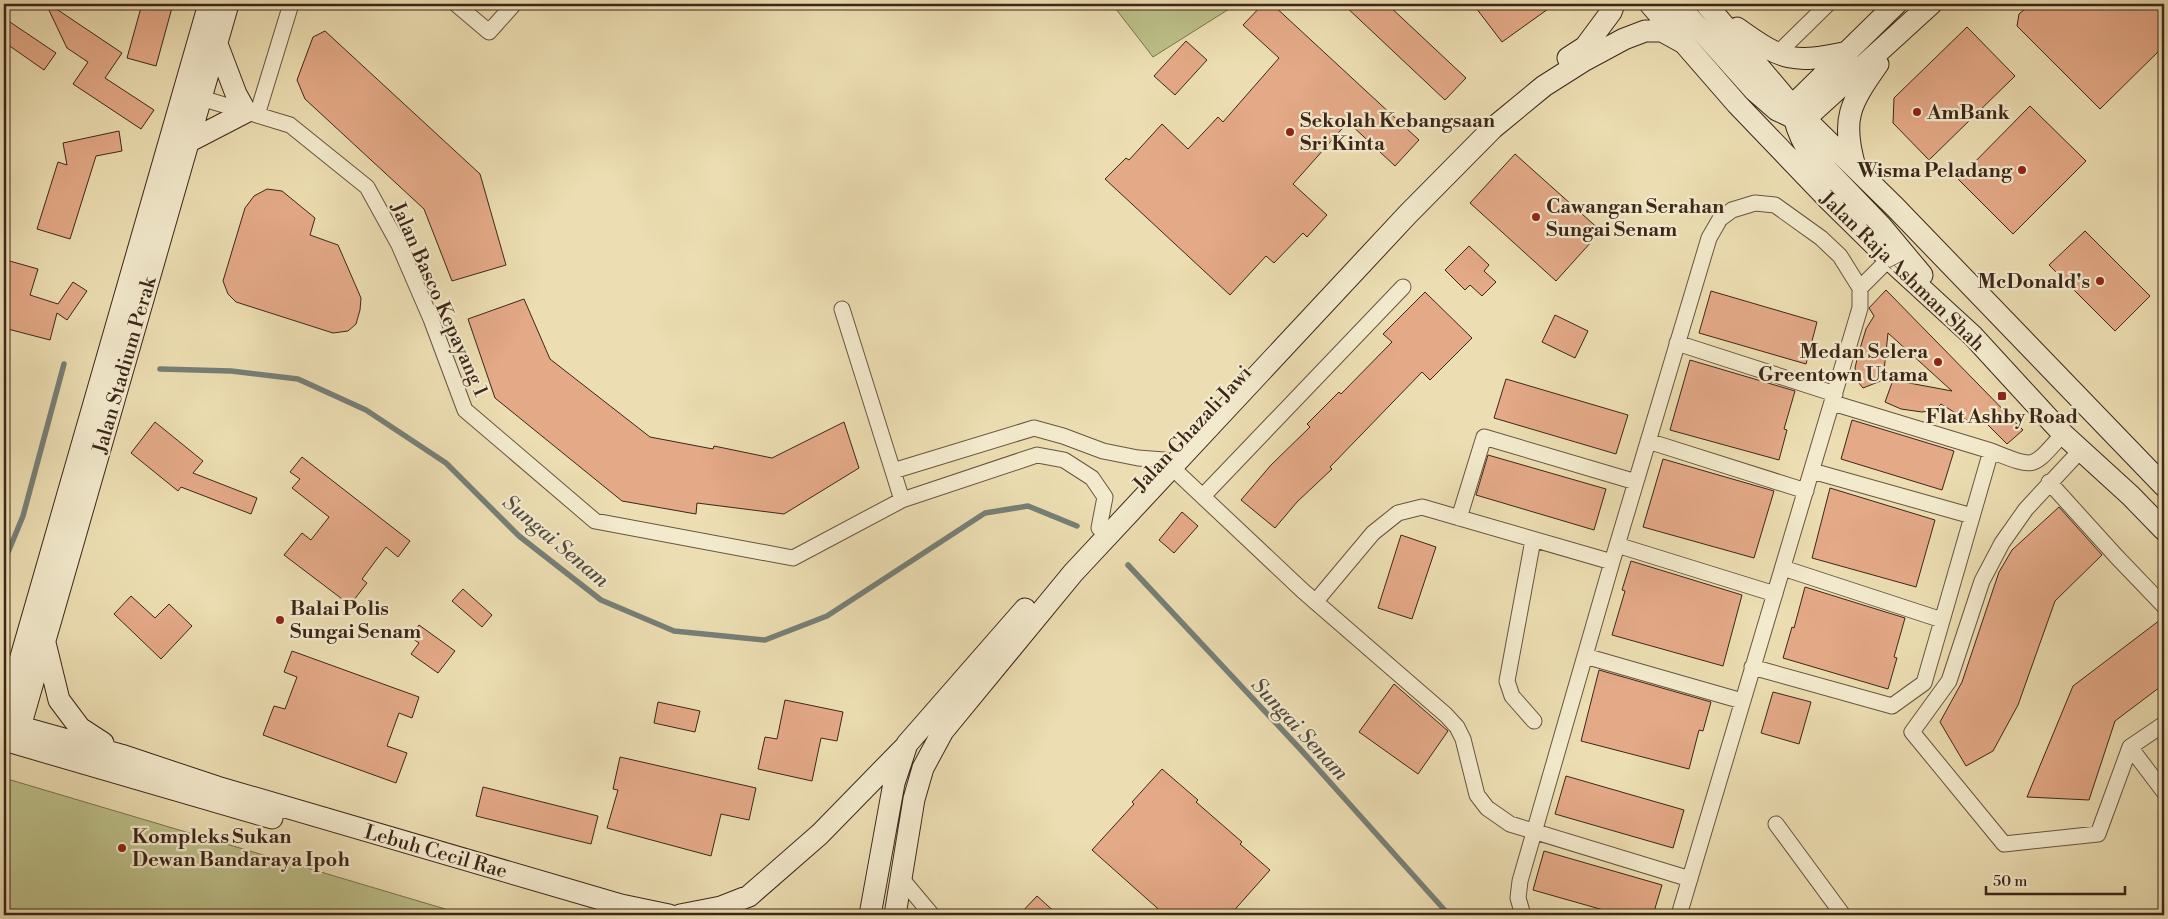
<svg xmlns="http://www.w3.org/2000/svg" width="2168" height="919" font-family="'Libre Bodoni',serif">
<rect width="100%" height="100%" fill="#ecdeb2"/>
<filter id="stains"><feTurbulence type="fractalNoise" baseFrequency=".004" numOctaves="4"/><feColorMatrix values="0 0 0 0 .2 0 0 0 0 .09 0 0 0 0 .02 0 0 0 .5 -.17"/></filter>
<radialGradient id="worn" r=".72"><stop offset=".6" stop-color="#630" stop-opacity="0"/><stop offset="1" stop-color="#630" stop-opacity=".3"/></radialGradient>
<path fill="#bcc089" stroke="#7c7352" d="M1112 4H1237L1153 57Z
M4 778 442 908 462 915H4Z"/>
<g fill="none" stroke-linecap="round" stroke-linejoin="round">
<path stroke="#767f78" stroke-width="5.5" d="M160 369 231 371 298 379 366 410 446 463 519 536 601 600 674 631 765 640 827 616 985 513 1028 506 1077 526
M4 562 23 516 64 364
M1128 565 1302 751 1449 915"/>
</g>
<path fill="#e4a987" stroke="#3c261a" d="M46 4H49L122 53 105 78 154 110 141 129 73 84 88 62 67 48Z
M142 4H173L156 66 127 58Z
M1263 4H1272L1419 140 1395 166 1348 122 1293 184 1327 215 1307 237 1303 233 1274 263 1266 256 1230 295 1105 179 1126 158 1129 160 1162 124 1188 149 1218 117 1223 122 1279 58 1243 25Z
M1343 4H1387L1466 78 1445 100Z
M1473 4H1555L1502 42Z
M2031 4H2164V46L2100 109 2017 26 2019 14Z
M4 18 56 53 44 70 4 42Z
M1967 27 2015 76 1929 160 1893 123 1894 98Z
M325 31 480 174 506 265 452 281 424 209 305 99 297 80 313 37Z
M1186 41 1207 60 1175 95 1154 76Z
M2030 106 2086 161 2013 234 1958 179Z
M119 131 122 151 96 156 70 239 37 229 58 162 67 165 63 143Z
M1515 154 1601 231 1556 281 1470 203Z
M267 189 282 191 315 218 310 235 338 245 361 298 360 310 356 324 348 331 333 333 236 302 228 294 223 281 245 208 254 196Z
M2085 231 2150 296 2115 331 2049 265Z
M1469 246 1489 265 1484 271 1496 282 1482 296 1470 285 1465 290 1445 270Z
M6 260 38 269 30 295 58 304 73 282 87 291 67 320 57 313 50 340 4 328V268Z
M1886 290 2023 430 2007 444 1981 418 1973 424 1941 404 1935 410 1922 412 1901 409 1885 402 1893 380 1952 391 1888 333 1883 380 1863 388 1858 382 1855 368 1858 355 1866 329 1874 316 1869 308Z
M1711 291 1817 322 1806 364 1699 333Z
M1425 292 1472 338 1430 380 1422 372 1330 467 1332 469 1297 502 1275 528 1241 500 1271 465 1310 427 1307 424 1339 392 1341 394 1392 342 1383 334Z
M524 299 550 359 650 437 713 449 714 446 772 458 844 422 859 468 784 514 697 503 696 514 622 501 495 398 468 319Z
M1555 315 1588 331 1575 358 1542 342Z
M1690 360 1795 391 1784 429 1787 430 1779 460 1670 430Z
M1506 379 1628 415 1616 454 1494 418Z
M1852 420 1954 451 1942 490 1841 459Z
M155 422 203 461 193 473 257 498 251 514 181 487 178 491 131 453Z
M1488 455 1606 489 1594 530 1476 495Z
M302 457 410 541 398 557 386 547 362 579 367 583 350 605 284 555 302 533 311 540 329 517 292 488 300 479 290 472Z
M1663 459 1774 491 1754 558 1643 527Z
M1830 488 1935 520 1916 587 1812 558Z
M2059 507 2102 555 2055 601 2018 705 1993 751 1966 766 1940 722 1962 682 1999 572 2012 550Z
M1182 512 1198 526 1174 553 1159 540Z
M1401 535 1436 547 1412 619 1378 608Z
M1631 561 1742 595 1723 666 1612 635 1625 591 1622 590Z
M1805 587 1905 618 1894 657 1897 658 1888 689 1783 658 1792 627 1794 628Z
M463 589 492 615 482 627 452 601Z
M131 596 155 618 169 604 192 626 161 659 114 614Z
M2164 617V684L2115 721 2089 800 2027 797 2073 686Z
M419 625 455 651 438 673 411 654 419 643 410 637Z
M292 651 419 697 412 718 399 713 387 746 407 753 396 783 263 735 274 706 285 709 297 677 284 672Z
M1599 670 1711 702 1703 731 1699 730 1689 769 1581 741Z
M1394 684 1448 731 1418 774 1359 732Z
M1773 692 1811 702 1799 744 1761 733Z
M785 700 843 712 837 741 821 738 812 781 758 769 765 737 777 739Z
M658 702 700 711 695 732 654 723Z
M620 757 756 788 749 820 721 814 711 856 607 828 618 790 613 789Z
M1162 769 1198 800 1196 802 1242 842 1240 844 1270 870 1230 915H1165L1092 850 1134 804 1132 802Z
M1566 776 1684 810 1673 848 1555 814Z
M483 787 598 816 591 844 476 816Z
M1544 851 1662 885 1653 915H1621L1533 890Z
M1037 896 1058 915H1019Z"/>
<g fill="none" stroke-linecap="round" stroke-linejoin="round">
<defs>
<path id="street" d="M456 4 489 32 514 4
M1777 54 1828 4
M201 98 290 125 367 187 399 245 431 319 465 410 595 521 793 558 902 500 1037 455 1064 460 1092 478 1105 497 1099 528
M257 115 291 4
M1860 288 1889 259
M842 309 902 500
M1677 343 1835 394
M1648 441 1806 491
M1991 451C2037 469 2031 469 2063 434
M2080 451 2026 509 2002 543 1982 581 1949 681 1912 732 2004 844 2098 834 2130 747 2164 724
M893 471 1034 428 1063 436 1103 451 1138 458 1164 460 1303 591 1446 715 1457 727 1463 739 1477 795 1487 808 1510 824 1690 879
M1812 471 1972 516
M2049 482 2116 556 2164 606
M1203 496 1403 287
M1459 518 1484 437 1636 482
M1533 540 1507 681 1512 696 1534 721
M1617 545 1775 594
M1783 568 1942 620
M1316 601 1373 533 1398 513 1422 507 1612 562
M1585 656 1742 701
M1752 667 1892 706 1924 683 1991 451 1833 403
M2130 747 2164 792
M1776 824 1843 915
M901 878 932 915
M1523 915 1518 898 1520 881 1612 562 1709 238 1720 219 1732 210 1755 203 1775 205 1821 238 1840 256 1860 288V308L1679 915"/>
<path id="secondary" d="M1650 4 1737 104 1829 200 1889 259 1973 336 2063 434 2131 496 2164 530
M1675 4 1680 7 1754 90 1777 110 1794 118H1800
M1706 4 1792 106 1895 207 2164 486
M1737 28C1783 61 1793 64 1848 52
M1568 58 1585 47 1611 12 1614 4
M1792 106C1794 122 1799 135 1807 149L1881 226 1922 275
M1792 106 1896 4
M1806 118 1931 4
M188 142 246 112 236 94 217 44
M1855 167C1841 118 1850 104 1878 64
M45 643 59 700 80 728 103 743
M4 716 209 4
M7 723 121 755 217 787 621 905 669 915
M20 727 228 4
M4 740 272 818
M680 915 721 907 749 896 820 834 904 748
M870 915 894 783 907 744 1025 609
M895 915 914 799 923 768 943 731 1073 573 1408 214 1493 128 1544 86 1585 60 1624 39 1645 31H1662L1682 42"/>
</defs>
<use href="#street" stroke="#685440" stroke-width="17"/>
<use href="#secondary" stroke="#3c261a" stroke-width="23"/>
<use href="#street" stroke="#f3eacd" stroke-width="15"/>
<use href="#secondary" stroke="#f3eacd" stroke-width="21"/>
</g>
<g fill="#8f2418" stroke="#f3eacd" stroke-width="2">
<circle cx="1917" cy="112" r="5"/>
<circle cx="1290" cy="132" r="5"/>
<circle cx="2022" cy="170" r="5"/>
<circle cx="1536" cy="217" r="5"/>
<circle cx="2100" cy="281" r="5"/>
<circle cx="1938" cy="362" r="5"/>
<rect x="1997" y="391" width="10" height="10" rx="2.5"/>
<circle cx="280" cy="620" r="5"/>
<circle cx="122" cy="848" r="5"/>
</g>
<g text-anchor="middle" stroke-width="4.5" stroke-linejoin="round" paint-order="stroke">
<g font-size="20" font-weight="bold" fill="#3c261a" stroke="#f3eacd" text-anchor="start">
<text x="1927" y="119">AmBank</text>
<text x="1300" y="127">Sekolah Kebangsaan<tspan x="1300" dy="23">Sri Kinta</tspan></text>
<text x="2012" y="177" text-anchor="end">Wisma Peladang</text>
<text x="1546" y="213">Cawangan Serahan<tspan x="1546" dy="23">Sungai Senam</tspan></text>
<text x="2090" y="288" text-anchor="end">McDonald's</text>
<text x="1928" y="358" text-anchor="end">Medan Selera<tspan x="1928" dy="23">Greentown Utama</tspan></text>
<text x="2002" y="423" text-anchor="middle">Flat Ashby Road</text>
<text x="290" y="615">Balai Polis<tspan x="290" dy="23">Sungai Senam</tspan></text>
<text x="132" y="843">Kompleks Sukan<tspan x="132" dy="23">Dewan Bandaraya Ipoh</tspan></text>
</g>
<g font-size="20" fill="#3c261a" stroke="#f3eacd">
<text transform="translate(1903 271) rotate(44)" y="7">Jalan Raja Ashman Shah</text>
<text transform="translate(440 299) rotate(66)" y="7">Jalan Basco Kepayang 1</text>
<text transform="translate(124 365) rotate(-74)" y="7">Jalan Stadium Perak</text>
<text transform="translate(1192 428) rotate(-47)" y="7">Jalan Ghazali Jawi</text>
<text transform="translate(436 851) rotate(16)" y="7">Lebuh Cecil Rae</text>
</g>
<g font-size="21" font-style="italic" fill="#544b41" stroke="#f3eacd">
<text transform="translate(556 541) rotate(40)" y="7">Sungai Senam</text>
<text transform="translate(1300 729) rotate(47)" y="7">Sungai Senam</text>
</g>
</g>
<rect width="2168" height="919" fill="none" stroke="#ecdeb2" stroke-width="20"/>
<rect x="5" y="5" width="2158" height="909" fill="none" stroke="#3c261a" stroke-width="2.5"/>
<rect x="10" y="10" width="2148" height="899" fill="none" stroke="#3c261a"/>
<path d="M1986 886v8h139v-8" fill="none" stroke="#3c261a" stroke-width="2.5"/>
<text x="1993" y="886" font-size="15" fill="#3c261a" stroke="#f3eacd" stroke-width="4" paint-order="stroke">50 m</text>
<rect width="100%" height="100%" filter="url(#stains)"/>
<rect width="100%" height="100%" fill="url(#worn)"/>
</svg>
